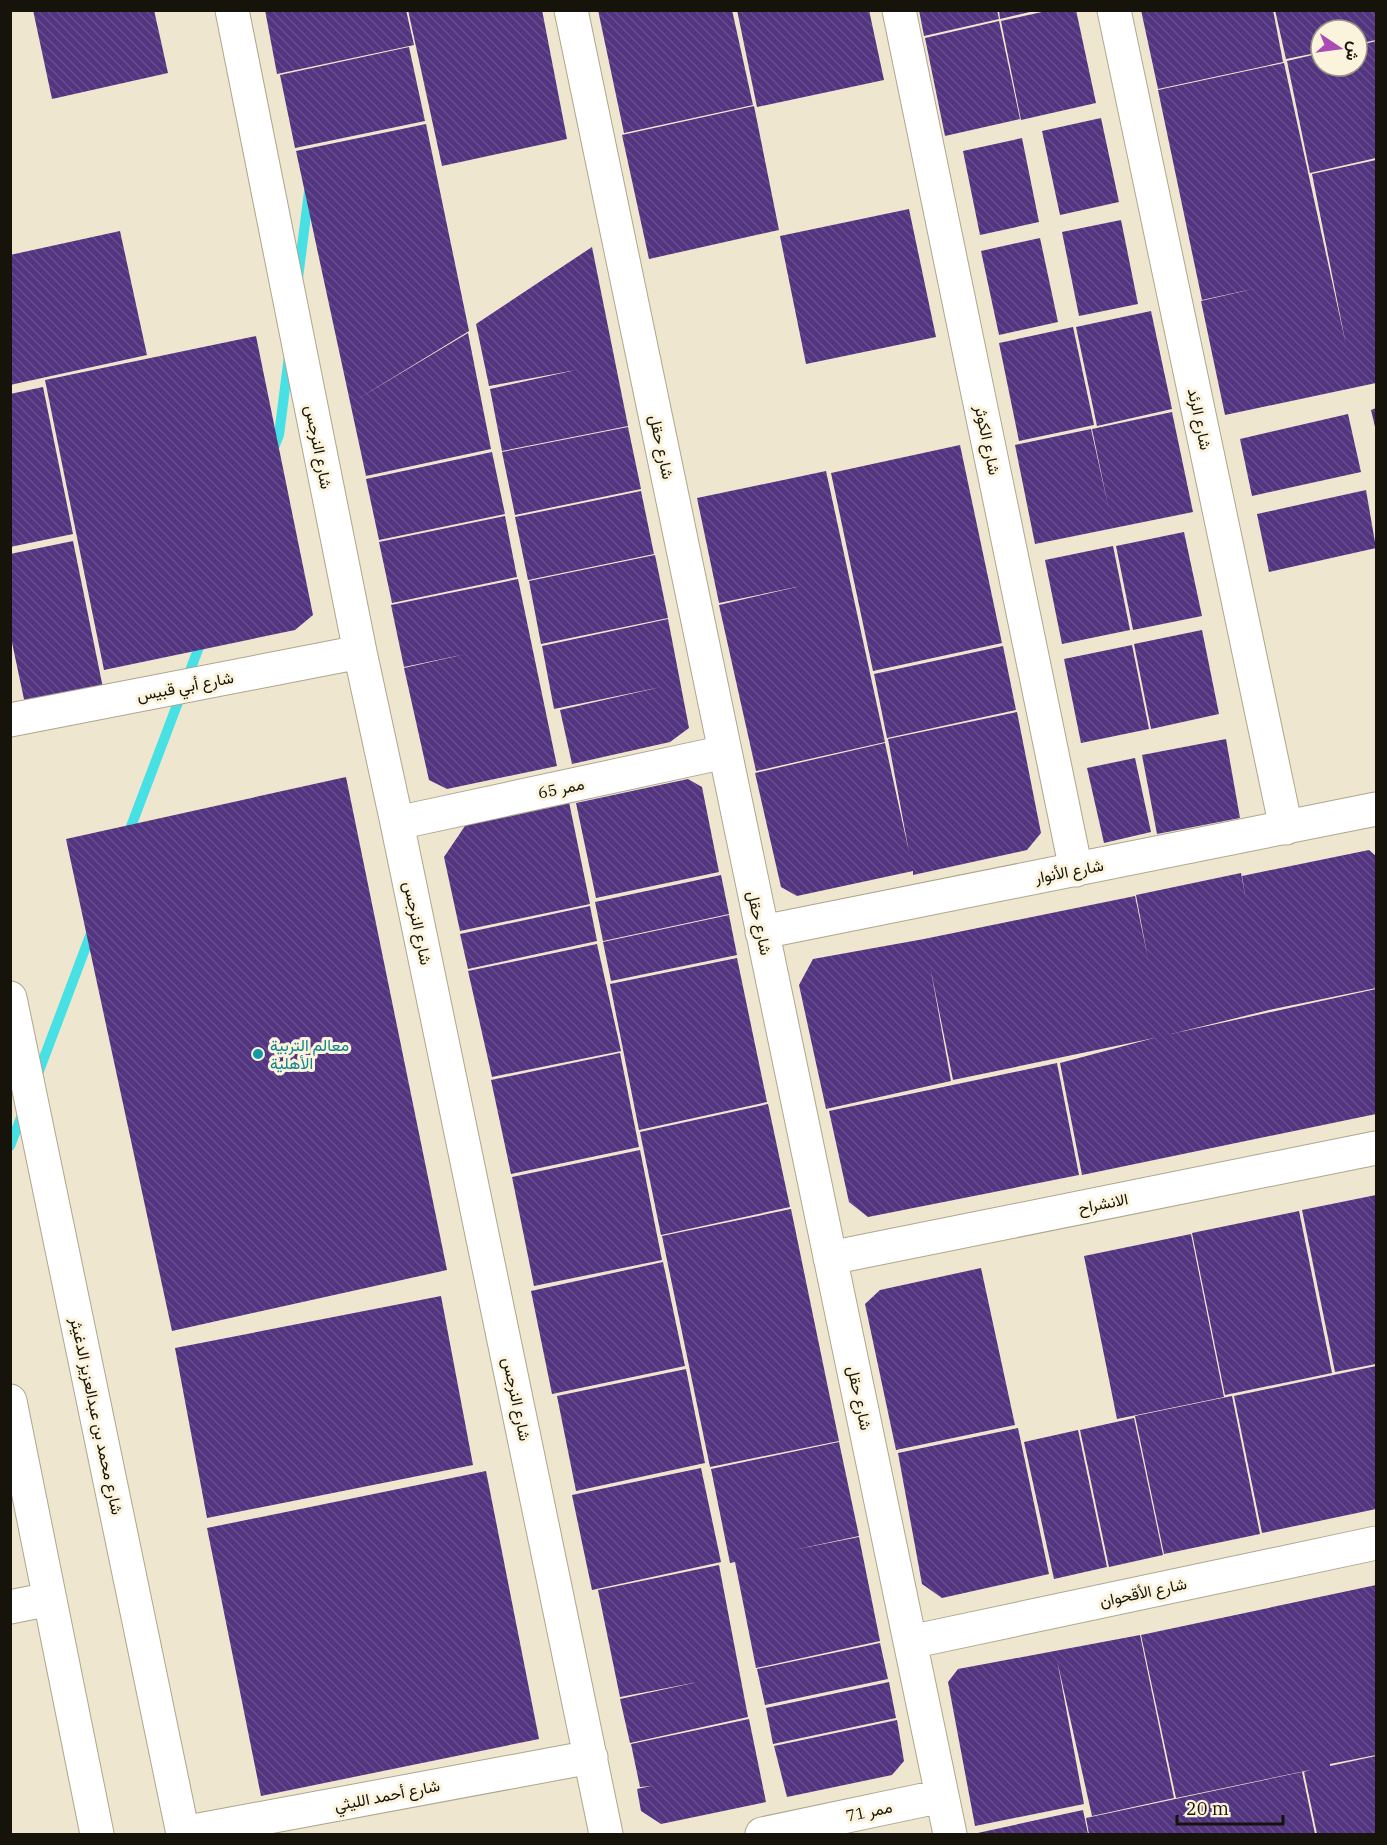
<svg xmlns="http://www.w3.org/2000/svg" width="1387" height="1845" font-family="'IBM Plex Serif',Vazirmatn,serif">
<defs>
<pattern id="building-back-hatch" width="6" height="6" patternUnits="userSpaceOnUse" patternTransform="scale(1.5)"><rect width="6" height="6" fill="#533480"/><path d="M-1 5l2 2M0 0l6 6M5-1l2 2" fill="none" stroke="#674e8b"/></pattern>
</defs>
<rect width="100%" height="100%" fill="#eee6ce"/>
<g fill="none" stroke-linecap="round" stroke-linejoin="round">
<path stroke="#47e0e5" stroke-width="10" d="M298 278 309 192
M273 450 279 435 289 356
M127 837 202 639
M36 1079 93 928
M10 1146 24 1110"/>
</g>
<path fill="url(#building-back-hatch)" d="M33 10H154L168 73 52 99Z
M265 10H406L414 45 277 74Z
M408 10H542L567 139 442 166Z
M598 10H732L753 105 624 133Z
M737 10H869L884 80 757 107Z
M919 10H997L999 19 924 36Z
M999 10H1034V11L1000 19Z
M1051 10H1076L1096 103 1021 120 1001 21Z
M1141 10H1273L1283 62 1158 89Z
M1275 10H1376V40L1357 44V30H1321V52L1286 59Z
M999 21 1020 119 945 136 925 38Z
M1376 41V158L1310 173 1287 61 1321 53V66H1357V46Z
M409 47 425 121 295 148 280 75Z
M1284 63 1346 345 1312 174 1376 160V383L1225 415 1201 301 1257 288 1202 300 1158 90Z
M754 106 779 230 649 259 622 135Z
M1101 118 1119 202 1060 215 1042 131Z
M426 124 469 331 356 400 468 333 491 449 366 476 296 151Z
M1022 138 1039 222 980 235 963 151Z
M909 209 936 337 806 364 780 236Z
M1121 220 1138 304 1079 316 1062 232Z
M120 231 147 355 10 385V255Z
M1040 238 1058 322 999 335 981 251Z
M592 247 628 426 502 451 490 389 576 370 489 386 476 324Z
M1151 311 1172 409 1097 426 1076 327Z
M1073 327 1094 425 1019 441 999 343Z
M256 336 313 615 295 630 104 670 45 380Z
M43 387 73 534 10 547V394Z
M1376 408V431L1371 410Z
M1172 412 1193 512 1035 544 1015 445 1091 429 1109 510 1092 429Z
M1348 414 1361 472 1252 496 1240 439Z
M628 427 641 489 515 515 502 452Z
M960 445 1002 643 873 671 831 473Z
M492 452 505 514 379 540 366 479Z
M826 471 885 742 756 771 719 605 801 586 719 603 697 498Z
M1366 490 1376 548 1269 572 1257 514Z
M641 491 654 554 528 580 515 517Z
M505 516 517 577 392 603 379 542Z
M1184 532 1202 616 1133 630 1116 546Z
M73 541 103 688 25 704 10 633V554Z
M1113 546 1130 630 1062 644 1045 560Z
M655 555 668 618 541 644 529 581Z
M518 579 557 766 447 789 429 780 404 668 466 654 404 667 391 605Z
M668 619 689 728 670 742 572 764 560 710 661 687 554 709 542 646Z
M1202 630 1219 714 1151 729 1134 644Z
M1132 645 1149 729 1081 743 1064 659Z
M1003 646 1016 710 887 738 874 674Z
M1017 712 1041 833 1027 850 913 875V871L797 896 781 887 755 773 885 743 909 852 888 739Z
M1226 739 1240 818 1157 834 1142 755Z
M1135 758 1151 832 1104 843 1087 768Z
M346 777 447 1270 172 1331 66 839Z
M688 779 702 787 719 872 596 898 576 803Z
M569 802 590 904 460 931 444 857 467 823Z
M1369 850 1376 856V988L1269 1010 1171 1034 1376 989V1114L1082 1175 1060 1063 1154 1038 953 1080 930 966 951 1081 826 1109 799 985 813 959 924 939 1135 896 1148 959 1136 895 1241 873 1246 900 1242 876Z
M721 875 729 914 603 941 595 902Z
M590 906 597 941 468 969 460 934Z
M729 915 737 955 611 981 603 942Z
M597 944 621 1051 492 1077 468 971Z
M737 958 767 1102 639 1130 610 984Z
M620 1053 639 1147 511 1174 491 1080Z
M1057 1063 1079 1175 868 1217 849 1202 829 1111Z
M768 1104 790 1207 661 1235 640 1132Z
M640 1150 662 1260 534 1286 512 1177Z
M1376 1195V1364L1335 1372 1302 1210Z
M791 1209 839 1441 710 1467 662 1236Z
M1299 1211 1332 1373 1225 1395 1192 1233Z
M1191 1234 1224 1397 1117 1419 1084 1256Z
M663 1262 685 1366 552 1394 531 1291Z
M981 1268 1015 1425 896 1450 865 1304 880 1290Z
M441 1296 473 1465 207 1518 175 1348Z
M1376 1366V1509L1262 1533 1234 1396Z
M686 1369 705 1463 576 1491 557 1396Z
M1232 1396 1260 1534 1164 1554 1135 1416Z
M1134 1418 1163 1555 1109 1567 1080 1430Z
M1018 1428 1049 1574 942 1598 922 1584 898 1453Z
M1078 1430 1107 1567 1054 1579 1024 1442Z
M839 1442 859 1536 793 1550 859 1537 880 1641 756 1668 735 1562 730 1563 711 1469Z
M701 1468 721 1562 592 1590 572 1495Z
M486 1471 539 1739 261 1796 207 1528Z
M719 1565 748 1717 630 1743 620 1699 698 1682 620 1697 598 1590Z
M1376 1585V1755L1330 1764V1766L1376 1756V1834H1317L1304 1772 1310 1770 1176 1798 1141 1635Z
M1140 1635 1174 1798 1092 1816 1057 1660 1084 1804 975 1826 948 1682 958 1669Z
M880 1643 888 1679 765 1705 757 1669Z
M889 1682 896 1718 773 1744 766 1708Z
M749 1719 766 1802 661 1824 641 1811 637 1789 651 1786 640 1787 631 1744Z
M897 1720 904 1761 892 1775 787 1797 774 1746Z
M1302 1772 1315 1834H1089L1086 1818Z
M1083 1810 1088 1834H973Z"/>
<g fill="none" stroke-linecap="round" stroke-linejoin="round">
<defs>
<path id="minor" d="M232 10 360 652 397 823 606 1834
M571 10 950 1834
M899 10 1076 870
M1114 10 1286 828
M10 720 360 652
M397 823 725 752
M762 932 1376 809
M10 998 183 1834
M830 1258 1376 1148
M10 1401 97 1834
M10 1607 50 1599
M910 1642 1376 1543
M183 1833 591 1757
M762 1834 942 1796"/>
</defs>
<use href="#minor" stroke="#ada68f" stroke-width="35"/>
<use href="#minor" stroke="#fff" stroke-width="33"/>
</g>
<circle fill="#0f9aa8" stroke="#fbf3db" stroke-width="2" cx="258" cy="1054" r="6"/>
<g text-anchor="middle" stroke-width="6" stroke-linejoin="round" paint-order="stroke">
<g font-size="16" fill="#15130a" stroke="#fbf3db">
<text transform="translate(1200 419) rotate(78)" y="6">شارع الرئد</text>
<text transform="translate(988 440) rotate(78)" y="6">شارع الكوثر</text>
<text transform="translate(319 447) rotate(79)" y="6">شارع النرجس</text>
<text transform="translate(662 447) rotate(78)" y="6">شارع حقل</text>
<text transform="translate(185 686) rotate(-11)" y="6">شارع أبي قبيس</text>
<text transform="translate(561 788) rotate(-12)" y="6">ممر 65</text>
<text transform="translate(1069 871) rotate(-11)" y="6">شارع الأنوار</text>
<text transform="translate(418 923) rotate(78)" y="6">شارع النرجس</text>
<text transform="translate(760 923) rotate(78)" y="6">شارع حقل</text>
<text transform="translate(1103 1203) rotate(-11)" y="6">الانشراح</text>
<text transform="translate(860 1398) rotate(78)" y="6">شارع حقل</text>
<text transform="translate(517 1399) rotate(78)" y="6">شارع النرجس</text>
<text transform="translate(97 1416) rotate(78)" y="6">شارع محمد بن عبدالعزيز الدغيثر</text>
<text transform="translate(1143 1592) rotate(-12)" y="6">شارع الأقحوان</text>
<text transform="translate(387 1795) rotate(-11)" y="6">شارع أحمد الليثي</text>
<text transform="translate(869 1811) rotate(-12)" y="6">ممر 71</text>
</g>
<g font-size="16" fill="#0d838f" stroke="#fbf3db" text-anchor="start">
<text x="270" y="1051">معالم التربية<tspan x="270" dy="18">الأهلية</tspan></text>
</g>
</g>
<rect width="1387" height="1845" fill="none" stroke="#15130a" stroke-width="24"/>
<g transform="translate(1339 48) rotate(103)"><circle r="28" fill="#fbf3db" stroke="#9f9987" stroke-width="1.5"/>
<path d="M0-4.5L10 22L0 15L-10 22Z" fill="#ab4cb5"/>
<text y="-9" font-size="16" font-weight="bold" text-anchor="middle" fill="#15130a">ش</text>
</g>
<path d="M1177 1815v9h106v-9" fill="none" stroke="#15130a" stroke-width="3"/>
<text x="1186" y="1815" font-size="18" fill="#15130a" stroke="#fbf3db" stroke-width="4.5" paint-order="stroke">20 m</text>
</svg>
